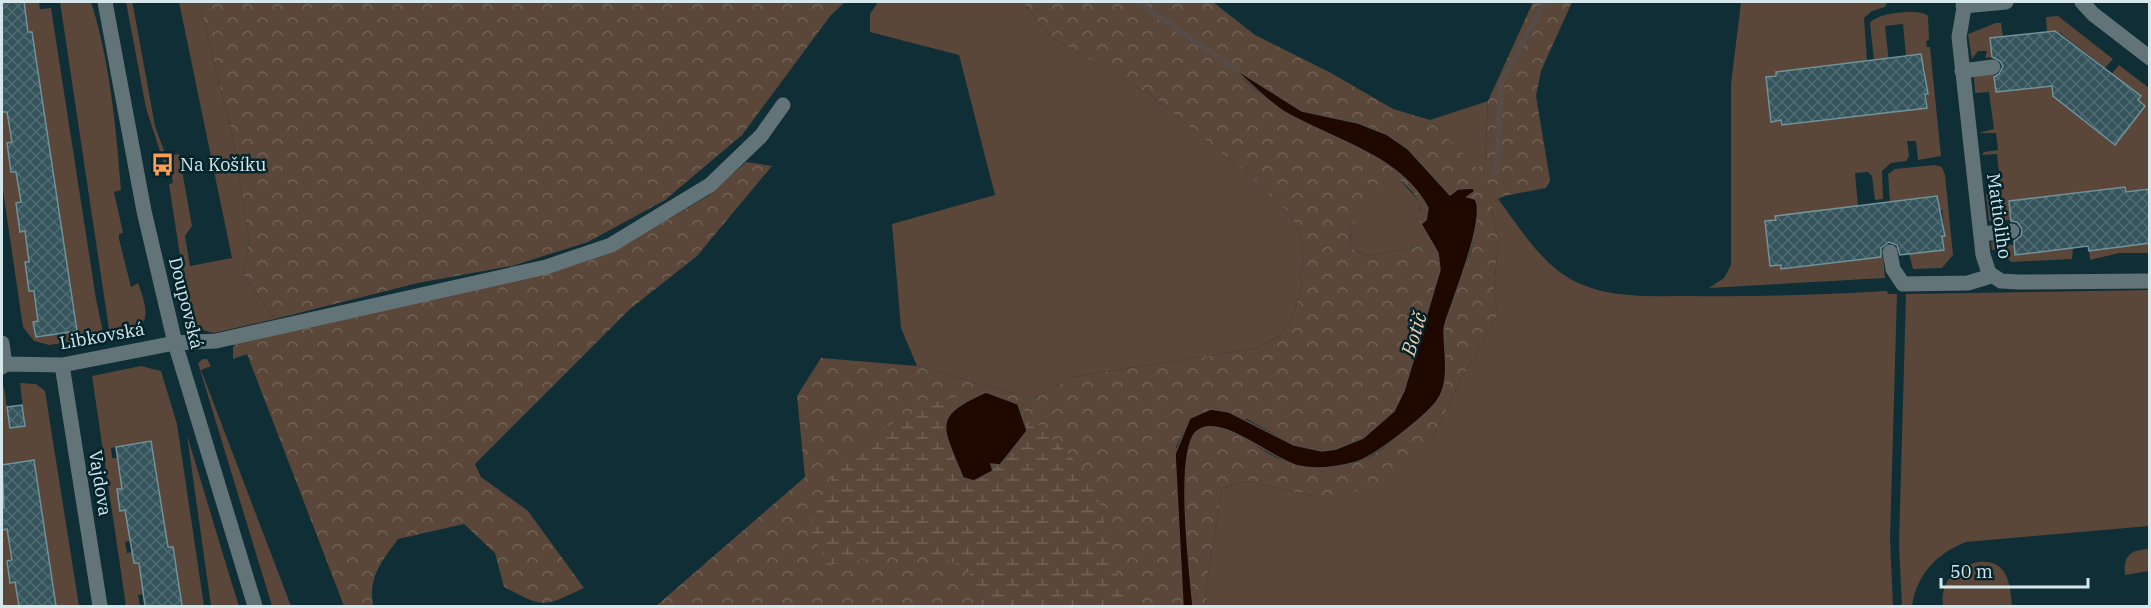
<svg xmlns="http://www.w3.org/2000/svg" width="2151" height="608" font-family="'IBM Plex Serif',serif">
<defs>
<pattern id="forest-crowns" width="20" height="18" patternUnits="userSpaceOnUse" patternTransform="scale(1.5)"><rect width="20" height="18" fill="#5a4739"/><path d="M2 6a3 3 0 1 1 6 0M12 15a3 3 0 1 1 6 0" fill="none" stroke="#716256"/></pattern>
<pattern id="wetland-marsh" width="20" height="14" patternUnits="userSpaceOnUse" patternTransform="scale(1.5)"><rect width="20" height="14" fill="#5a4739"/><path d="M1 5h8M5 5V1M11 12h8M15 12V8" fill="none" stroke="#716256"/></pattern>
<pattern id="building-cross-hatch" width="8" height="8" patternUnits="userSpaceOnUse" patternTransform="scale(1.5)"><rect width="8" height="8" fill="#35545c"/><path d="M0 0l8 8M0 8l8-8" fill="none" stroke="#526d74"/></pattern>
</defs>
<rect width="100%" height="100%" fill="#0f2e36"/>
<path fill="#5a4739" d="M24 2H39L40 9 51 8 96 299 104 337 49 345 34 341 23 327 2 184V110V112H7L12 142 7 143 11 172H16L21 202 16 203 20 231H25L29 262 25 263 29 291H34L38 321 33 322 36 337 76 331 32 32H28Z
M60 2H91C110 61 116 128 121 190L114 192 123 233 119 234V239L131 287 138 283C151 318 150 331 110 336Z
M126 2H132L134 11 155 126 166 156 179 154 192 226 185 236 190 266 232 258 179 2H199L232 133 249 239 244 276 275 319 214 333 191 327 169 184 173 183 170 167H165L146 108Z
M878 2H1022L1051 37 1152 96 1243 170 1288 212 1297 228 1303 250 1301 291 1291 321 1278 337 1257 348 1073 377 1032 399 917 366 901 328 892 224 995 195 959 55 870 32V14Z
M1741 2H1887L1885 7 1872 11 1864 18 1867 61 1776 72 1772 122 1781 120 1782 125 1927 108 1925 68 1906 56 1903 24 1885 26 1889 62 1874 60 1870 23C1876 13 1920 8 1928 16L1929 40 1926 41 1927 47H1930L1941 156 1918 160 1916 141H1907L1909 156 1906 161 1891 163 1882 171 1883 199 1875 200 1872 176 1868 172 1855 173 1858 206 1775 216 1776 220 1765 221 1782 269 1883 257 1885 278 1709 288 1724 278 1731 265V84Z
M2058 16 2113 59 2105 68 2060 33 2047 32 2046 17Z
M1996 23H2001L2003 37 1990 39 1992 57 1985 58 1987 51H1978L1972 59 1968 34Z
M2119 65 2149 88V198L2148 189 2126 192 2125 187 2009 201 2011 220 1989 221 1986 194 2001 191 1997 154 1982 155 1984 152 1998 150 1996 133H1979L1994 129 1989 92 1975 93 1974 77 1994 73 1996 92 2052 86 2053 96 2114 145 2145 106 2138 100 2140 96 2123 82 2109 77Z
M1488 101 1485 163 1477 169 1430 120Z
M1935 165 1942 167 1945 175 1953 255 1942 268 1913 269 1909 254 1945 235 1942 210H1939L1937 197 1890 202 1888 174 1895 169Z
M1400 180 1419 201 1426 241 1416 247 1369 256 1351 248 1350 227C1365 210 1379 189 1400 180Z
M1498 199C1520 228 1540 262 1572 280 1608 299 1651 296 1689 296 1755 297 1821 295 1887 291L1888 294H1897L1890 539 1893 606H1207L1205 592 1222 488 1247 481 1313 496 1432 439 1459 383 1497 316 1494 291 1498 240 1491 203Z
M1994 239V243L2014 245 2015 255 2073 248 2072 259 2011 262 1998 249 1992 250 1991 243Z
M2149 243V253H2119L2090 260 2089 251Z
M2149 290V526L1966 542C1936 554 1917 574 1912 606H1902L1899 545 1906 294Z
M203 359H207L211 366 201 370 291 606H272L198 363Z
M141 366 161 371 177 424 204 606H182L173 547H168L151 441 111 448 112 458H117L122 489 117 490 121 511 125 510 130 541 125 542 127 553 132 552 134 563H139L143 594 138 595 140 606H126L92 376Z
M20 383 36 384 45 391 79 606H56L34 460 2 465V390L4 387 10 428 25 425Z
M187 435 232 584 239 606H211Z
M2 523 3 530 7 529 12 560 7 561 10 582H15L19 606H2Z
M2149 549V571L2125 575C2123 555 2131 550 2149 549Z
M1978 562C2008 559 2010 583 2012 606H1943C1940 582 1954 568 1978 562Z"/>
<path fill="url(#forest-crowns)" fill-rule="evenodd" d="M199 2H845L831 15 742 135 665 200 588 242 512 266 418 283 275 319 244 276 249 239 232 133Z
M1022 2H1213L1255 35 1331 73 1393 109 1430 120 1477 168 1485 163 1488 101 1533 2H1572L1541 71 1536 96 1550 180 1546 188 1504 196 1491 203 1498 240 1494 291 1497 316 1459 383 1432 439 1390 479 1345 495 1313 496 1247 481 1222 488 1205 592 1207 606H1193C1191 578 1174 442 1199 429 1223 416 1257 449 1277 458 1305 472 1345 471 1373 455 1387 447 1399 434 1412 424 1419 417 1434 408 1438 399 1449 375 1441 352 1444 327 1448 301 1464 276 1471 250 1475 237 1475 223 1477 210L1478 204 1450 196 1386 134 1358 123 1302 111 1236 70C1285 132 1393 140 1428 208L1426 220 1422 224 1438 253 1440 270 1404 391 1394 411 1363 438 1336 449 1322 451 1294 445 1247 419 1190 418 1176 447 1183 606H656L805 477 797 396 821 358 917 366 1032 399 1073 377 1257 348 1278 337 1291 321 1301 291 1303 250 1297 228 1288 212 1243 170 1152 96 1051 37ZM1400 180C1415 193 1427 206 1418 226L1425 241 1416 247 1369 256 1351 248 1350 227 1376 197Z
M746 162 772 166 697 256 630 309 475 464 481 477 528 511 584 588C541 608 545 608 504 587L495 553 464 524 398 539C382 561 368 577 373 606H344L247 354 233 359V347L236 343 617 249 708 196Z"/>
<path fill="url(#wetland-marsh)" d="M986 392C964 402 950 403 944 429L991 464 1026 420 1018 404 1093 479 1126 606H983C979 597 976 579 968 572 936 543 867 560 827 565L810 528 838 464 883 428 938 401Z"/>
<path fill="#1e0800" stroke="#564b47" stroke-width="1.5" d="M1232 67 1302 111 1358 123 1386 134 1408 149 1450 195 1458 189 1473 188 1475 191 1467 197 1475 199C1486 215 1458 285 1452 304 1449 312 1445 321 1444 330 1444 352 1451 382 1437 401 1425 417 1372 459 1353 463 1337 467 1315 470 1299 466 1275 462 1218 410 1196 432 1175 453 1190 573 1193 606H1183L1175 454 1190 418 1211 409 1229 412 1294 445 1322 451 1336 449 1363 438 1394 411 1404 391 1440 270 1438 253 1421 224 1426 220 1428 208C1401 156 1336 141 1288 114 1268 103 1250 82 1232 67Z
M986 392 1018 404 1027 431 1000 465 991 464 993 471 974 481 963 478C943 427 929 417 986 392Z"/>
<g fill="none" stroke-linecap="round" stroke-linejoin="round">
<path stroke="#564b47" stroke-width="6" d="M1138 2 1237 70
M1497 172 1501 83 1544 2"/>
</g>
<path fill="url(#building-cross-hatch)" stroke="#71929b" stroke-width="1.5" d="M2 2H24L28 32H32L77 331 36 337 33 322 38 321 34 291H29L25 262H29L25 231 20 232 16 203 21 202 16 172H11L7 143 12 142 7 112H2Z
M2055 31 2141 96 2138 100 2145 106 2115 145 2053 96 2052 86 1996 92 1994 77 1999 74 2003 66 2000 61 1992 57 1990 38Z
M1921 54 1928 94H1925L1927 108 1782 125 1781 120 1771 122 1766 77 1776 76V72Z
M2125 187 2126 192 2149 189 2150 243 2089 251 2088 246 2015 255 2014 241 2021 236 2022 229 2017 222 2011 221 2009 201Z
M1937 196 1945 236H1942L1944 250 1900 255 1897 245 1889 242 1881 248V257L1781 269V265L1770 266 1765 221 1776 220 1775 216Z
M22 405 25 426 10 428 7 407Z
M151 441 168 547H173L182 606H145L139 563H134L125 510 120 511 117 489H122L116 447Z
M34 460 56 606H19L15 582 10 583 7 561 12 560 7 529 2 530V508H4L2 465Z"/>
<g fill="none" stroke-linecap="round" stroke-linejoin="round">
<path stroke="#637479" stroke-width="15" d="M105 2 144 211 175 343 255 606
M1965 2 1959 37 1983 255 1989 273 2001 281 2018 282 2150 281
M2082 2 2093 14 2150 58
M1963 6 2006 2
M1962 71 1993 67
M1981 234 2012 231
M1890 252 1893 269 1903 284 1968 283 1991 276
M2 343 5 364
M62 365 100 606
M2 367 5 364 62 365 175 343 216 341 546 267 611 245 710 185 761 136 783 105"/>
</g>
<defs>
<symbol id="bus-bare" viewBox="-9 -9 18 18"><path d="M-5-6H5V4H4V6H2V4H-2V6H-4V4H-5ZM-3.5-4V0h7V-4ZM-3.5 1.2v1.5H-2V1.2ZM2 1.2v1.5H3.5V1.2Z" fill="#fc9d53" stroke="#04242c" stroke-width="2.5" paint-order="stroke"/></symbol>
</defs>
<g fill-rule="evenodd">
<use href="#bus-bare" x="146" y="148" width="33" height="33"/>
</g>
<g text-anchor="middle" stroke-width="5" stroke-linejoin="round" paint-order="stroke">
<g font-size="18" fill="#d7e8ec" stroke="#04242c" text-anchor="start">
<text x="180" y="171">Na Košíku</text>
</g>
<g font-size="18" fill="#d7e8ec" stroke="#04242c">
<text transform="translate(1999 216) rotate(82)" y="6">Mattioliho</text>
<text transform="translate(186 303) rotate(76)" y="6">Doupovská</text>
<text transform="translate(102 336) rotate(-10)" y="6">Libkovská</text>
<text transform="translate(100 483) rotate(81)" y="6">Vajdova</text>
</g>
<g font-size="20" font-style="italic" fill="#facfb1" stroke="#04242c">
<text transform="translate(1414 334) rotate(-73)" y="7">Botič</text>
</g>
</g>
<rect width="2151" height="608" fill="none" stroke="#d7e8ec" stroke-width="6"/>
<path d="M1941 578v9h147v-9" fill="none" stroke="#d7e8ec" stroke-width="3"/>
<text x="1950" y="578" font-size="18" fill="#d7e8ec" stroke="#04242c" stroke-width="4.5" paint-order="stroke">50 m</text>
</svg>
